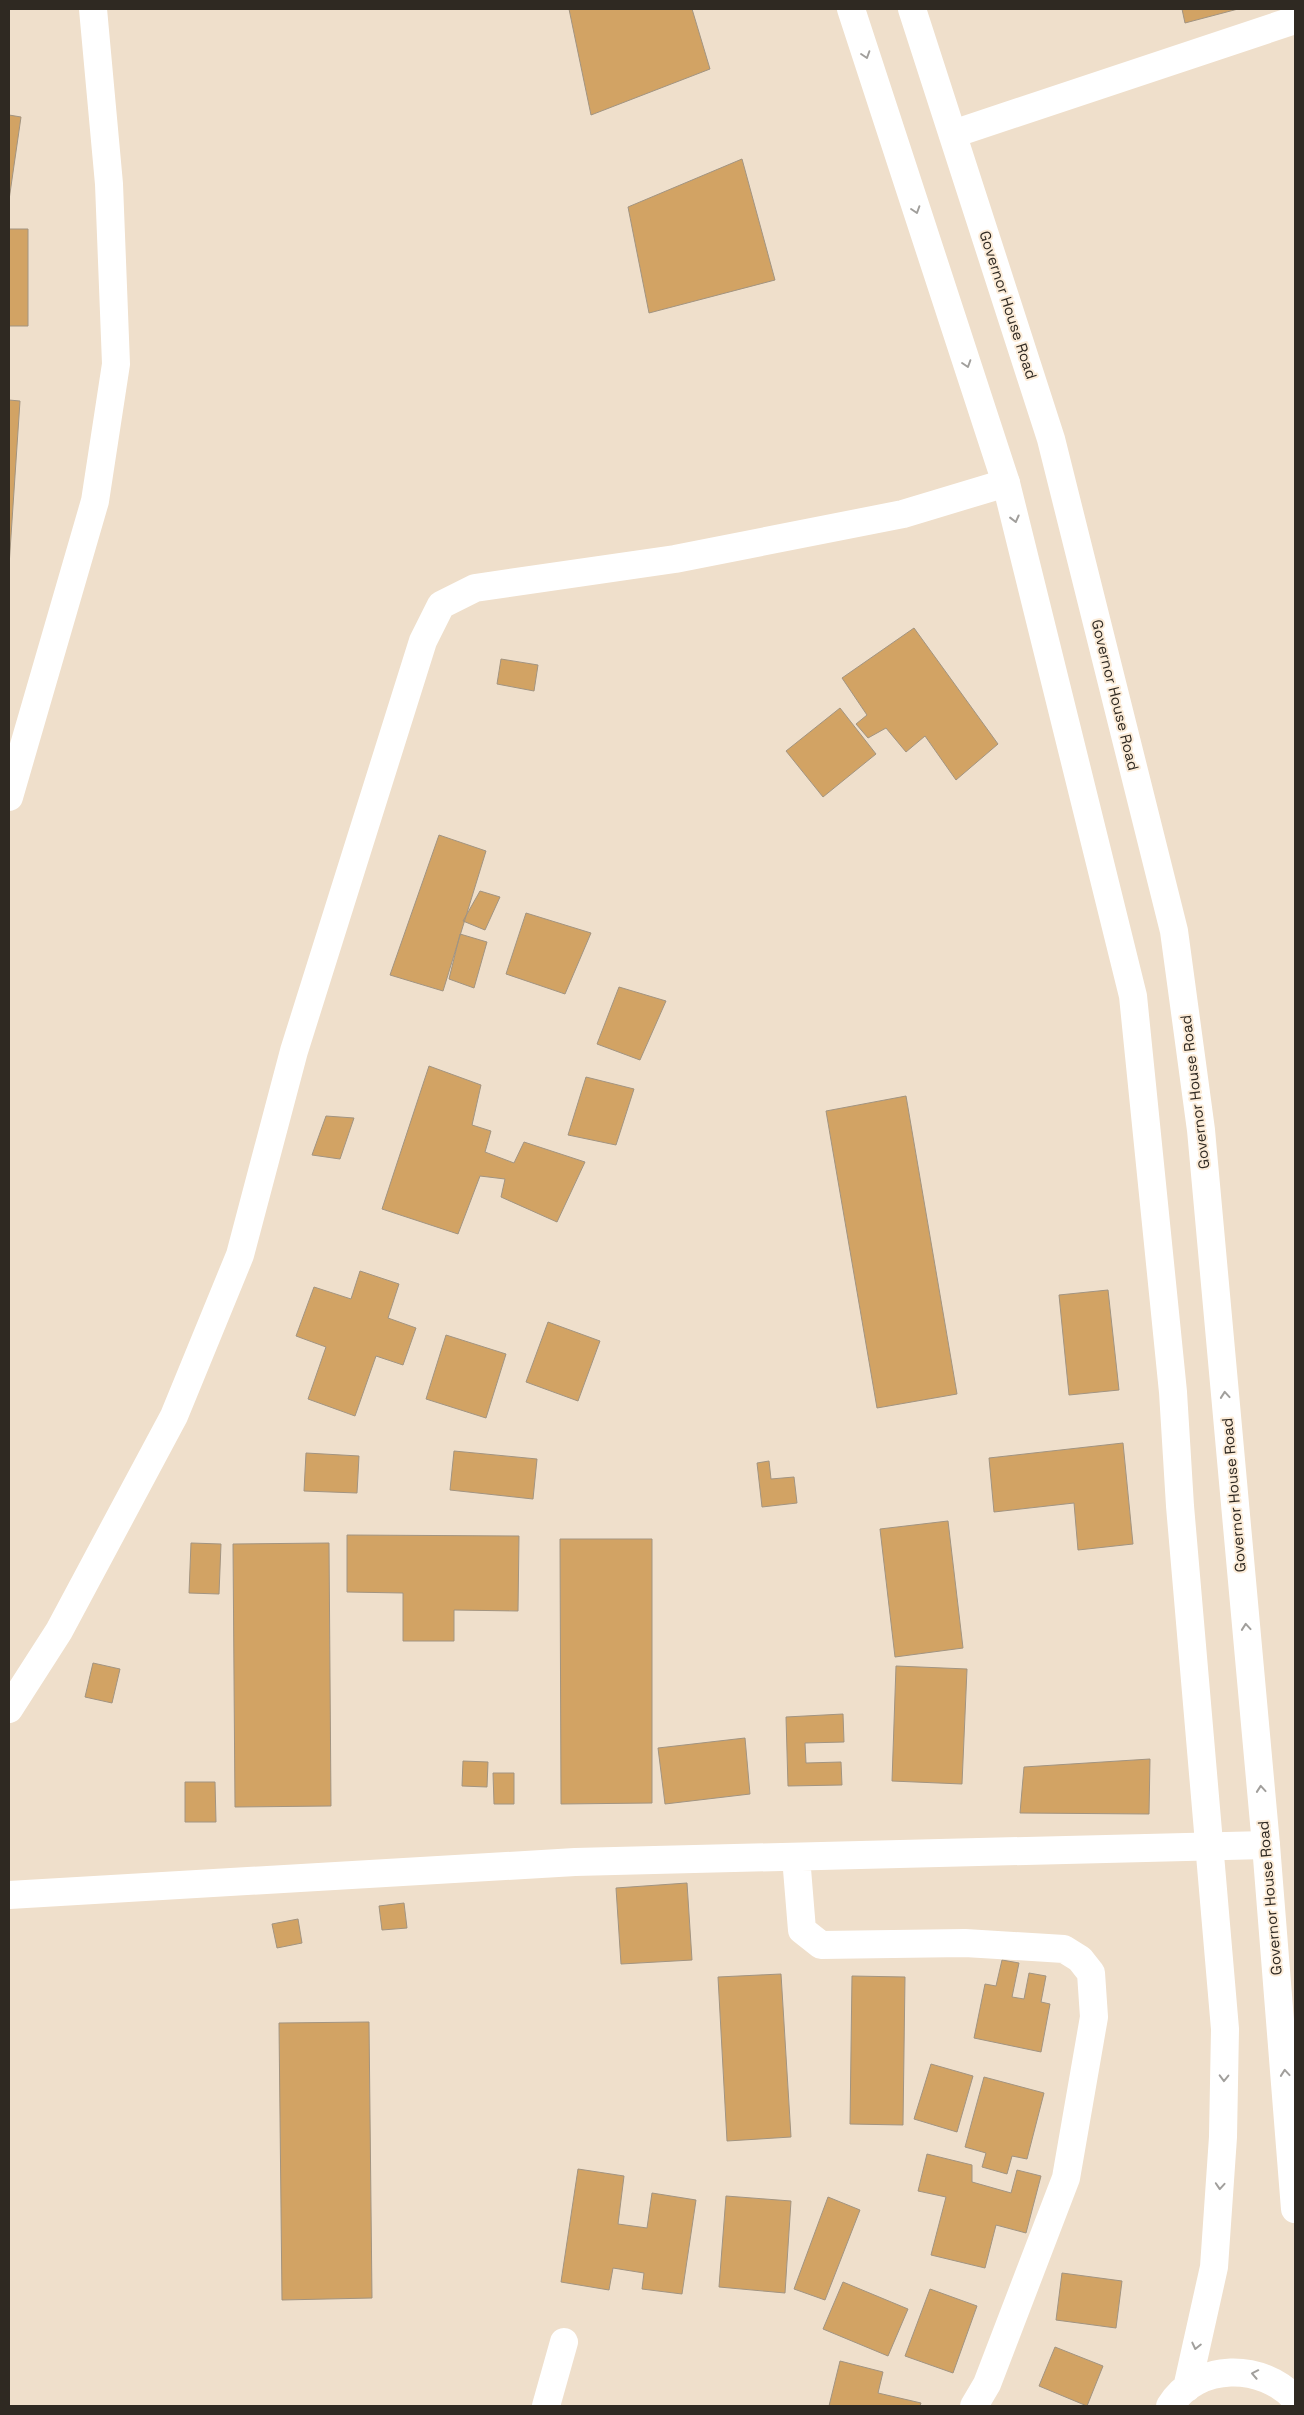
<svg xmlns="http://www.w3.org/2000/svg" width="1304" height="2415" font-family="'Space Grotesk',sans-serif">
<rect width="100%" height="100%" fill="#efdfcb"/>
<path fill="#d2a364" stroke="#a29481" d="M569 9H692L710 69 591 115Z
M1182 9H1238L1185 23Z
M9 115 21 117 9 200Z
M742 159 775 280 649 313 628 207Z
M9 229H28V326H9Z
M9 400 20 401 9 566Z
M914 628 998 744 956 780 925 736 906 752 886 728 868 738 856 724 867 715 842 678Z
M501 659 538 665 534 691 497 684Z
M840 708 876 754 823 797 786 751Z
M439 835 486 851 443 991 390 975Z
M480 891 500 897 485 930 463 921Z
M526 913 591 933 565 994 506 974Z
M460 934 487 942 474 988 449 979Z
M619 987 666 1001 640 1060 597 1044Z
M429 1066 481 1085 472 1125 491 1131 485 1152 514 1163 524 1142 585 1162 557 1222 501 1197 505 1179 480 1176 458 1234 382 1209Z
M586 1077 634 1089 616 1145 568 1135Z
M906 1096 957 1394 877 1408 826 1111Z
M326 1116 354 1118 340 1159 312 1155Z
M360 1271 399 1284 388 1318 416 1328 403 1365 376 1356 355 1416 308 1399 326 1347 296 1336 314 1287 351 1299Z
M1108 1290 1119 1390 1069 1395 1059 1295Z
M548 1322 600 1341 578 1401 526 1382Z
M446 1335 506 1354 486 1418 426 1399Z
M1123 1443 1133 1544 1078 1550 1074 1503 994 1512 989 1458Z
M454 1451 537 1459 533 1499 450 1490Z
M306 1453 359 1456 357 1493 304 1491Z
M769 1461 771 1479 794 1477 797 1503 762 1507 757 1463Z
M948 1521 963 1648 895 1657 880 1529Z
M347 1535 519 1536 518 1611 454 1610V1641H403V1593L347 1592Z
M560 1539H652V1803L561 1804Z
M191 1543 221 1544 219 1594 189 1593Z
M329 1543 331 1806 235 1807 233 1544Z
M93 1663 120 1669 112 1703 85 1697Z
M896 1666 967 1669 962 1784 892 1781Z
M843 1714 844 1742 805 1743 806 1763 841 1762 842 1785 788 1786 786 1717Z
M745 1738 750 1794 665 1804 658 1748Z
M1150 1759 1149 1814 1020 1813 1024 1767Z
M463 1761 488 1762 487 1787 462 1786Z
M493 1773H514V1804H494Z
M185 1782H215L216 1822H185Z
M687 1883 692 1960 621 1964 616 1888Z
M404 1903 407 1928 382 1930 379 1906Z
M298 1919 302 1943 277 1948 272 1924Z
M1002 1960 1019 1963 1012 1997 1024 1999 1029 1973 1046 1976 1041 2002 1050 2004 1041 2052 974 2038 985 1984 996 1986Z
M781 1974 791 2137 727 2141 718 1977Z
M852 1976 905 1977 903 2125 850 2124Z
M369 2022 372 2298 282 2300 279 2023Z
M931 2064 973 2076 957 2132 914 2119Z
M984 2077 1044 2093 1027 2159 1012 2156 1007 2174 982 2167 986 2153 965 2147Z
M927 2154 972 2165V2182L1011 2193 1017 2170 1041 2176 1026 2233 996 2225 985 2268 931 2255 946 2197 918 2191Z
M578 2169 624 2176 618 2224 647 2228 652 2193 696 2200 682 2294 642 2289 644 2273 613 2268 609 2290 561 2282Z
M726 2196 791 2201 785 2293 719 2287Z
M828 2197 860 2210 825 2300 794 2289Z
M1062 2273 1122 2281 1116 2328 1056 2320Z
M843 2282 908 2309 888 2356 823 2329Z
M930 2289 977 2306 953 2373 905 2356Z
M1055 2347 1103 2366 1087 2406 1039 2386Z
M840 2361 883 2372 878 2393 921 2403 920 2406H829Z"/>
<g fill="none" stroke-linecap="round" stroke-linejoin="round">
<path stroke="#fff" stroke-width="28" d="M953 134 1295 20
M9 797 95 501 116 364 109 184 93 9
M9 1709 59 1631 174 1416 240 1255 294 1051 423 641 441 605 475 588 675 559 903 514 1006 483
M796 1857 802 1930 821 1945 965 1943 1064 1949 1080 1959 1091 1973 1094 2017 1066 2178 987 2384 974 2406
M9 1895 575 1862 1266 1845
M546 2406 564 2342"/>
<path stroke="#fff" stroke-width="28" d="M851 9 1006 483 1133 996 1173 1392 1180 1506 1225 2029 1223 2137 1214 2267 1187 2388
M912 9 1051 439 1174 931 1201 1130 1266 1845 1295 2209
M1170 2406C1197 2362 1263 2363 1295 2399"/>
</g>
<defs><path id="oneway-chevron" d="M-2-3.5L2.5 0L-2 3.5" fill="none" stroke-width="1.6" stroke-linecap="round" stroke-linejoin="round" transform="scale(1.25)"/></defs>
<g stroke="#a19f9c">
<use href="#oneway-chevron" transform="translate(866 55) rotate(72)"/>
<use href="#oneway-chevron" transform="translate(916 210) rotate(72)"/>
<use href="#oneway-chevron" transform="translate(967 364) rotate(72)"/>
<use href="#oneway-chevron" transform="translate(1015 519) rotate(76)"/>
<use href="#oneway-chevron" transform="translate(1225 1395) rotate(-95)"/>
<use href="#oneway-chevron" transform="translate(1246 1627) rotate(-95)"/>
<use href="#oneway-chevron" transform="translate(1261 1789) rotate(-95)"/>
<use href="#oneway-chevron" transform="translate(1285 2073) rotate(-95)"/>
<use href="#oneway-chevron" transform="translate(1224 2078) rotate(91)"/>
<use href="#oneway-chevron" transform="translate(1220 2186) rotate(94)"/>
<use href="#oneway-chevron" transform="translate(1196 2346) rotate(103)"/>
<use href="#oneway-chevron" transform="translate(1255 2374) rotate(-169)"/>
</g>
<g text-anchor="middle" stroke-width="4" stroke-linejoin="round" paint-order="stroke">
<g font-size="15" fill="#2f2922" stroke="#fcecd8">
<text transform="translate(1008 305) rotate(72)" y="5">Governor House Road</text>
<text transform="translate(1115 695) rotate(76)" y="5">Governor House Road</text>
<text transform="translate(1195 1092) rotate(-97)" y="5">Governor House Road</text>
<text transform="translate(1234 1495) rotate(-95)" y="5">Governor House Road</text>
<text transform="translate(1270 1898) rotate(-95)" y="5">Governor House Road</text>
</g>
</g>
<rect width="1304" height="2415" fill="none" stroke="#2f2922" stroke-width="20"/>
</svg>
